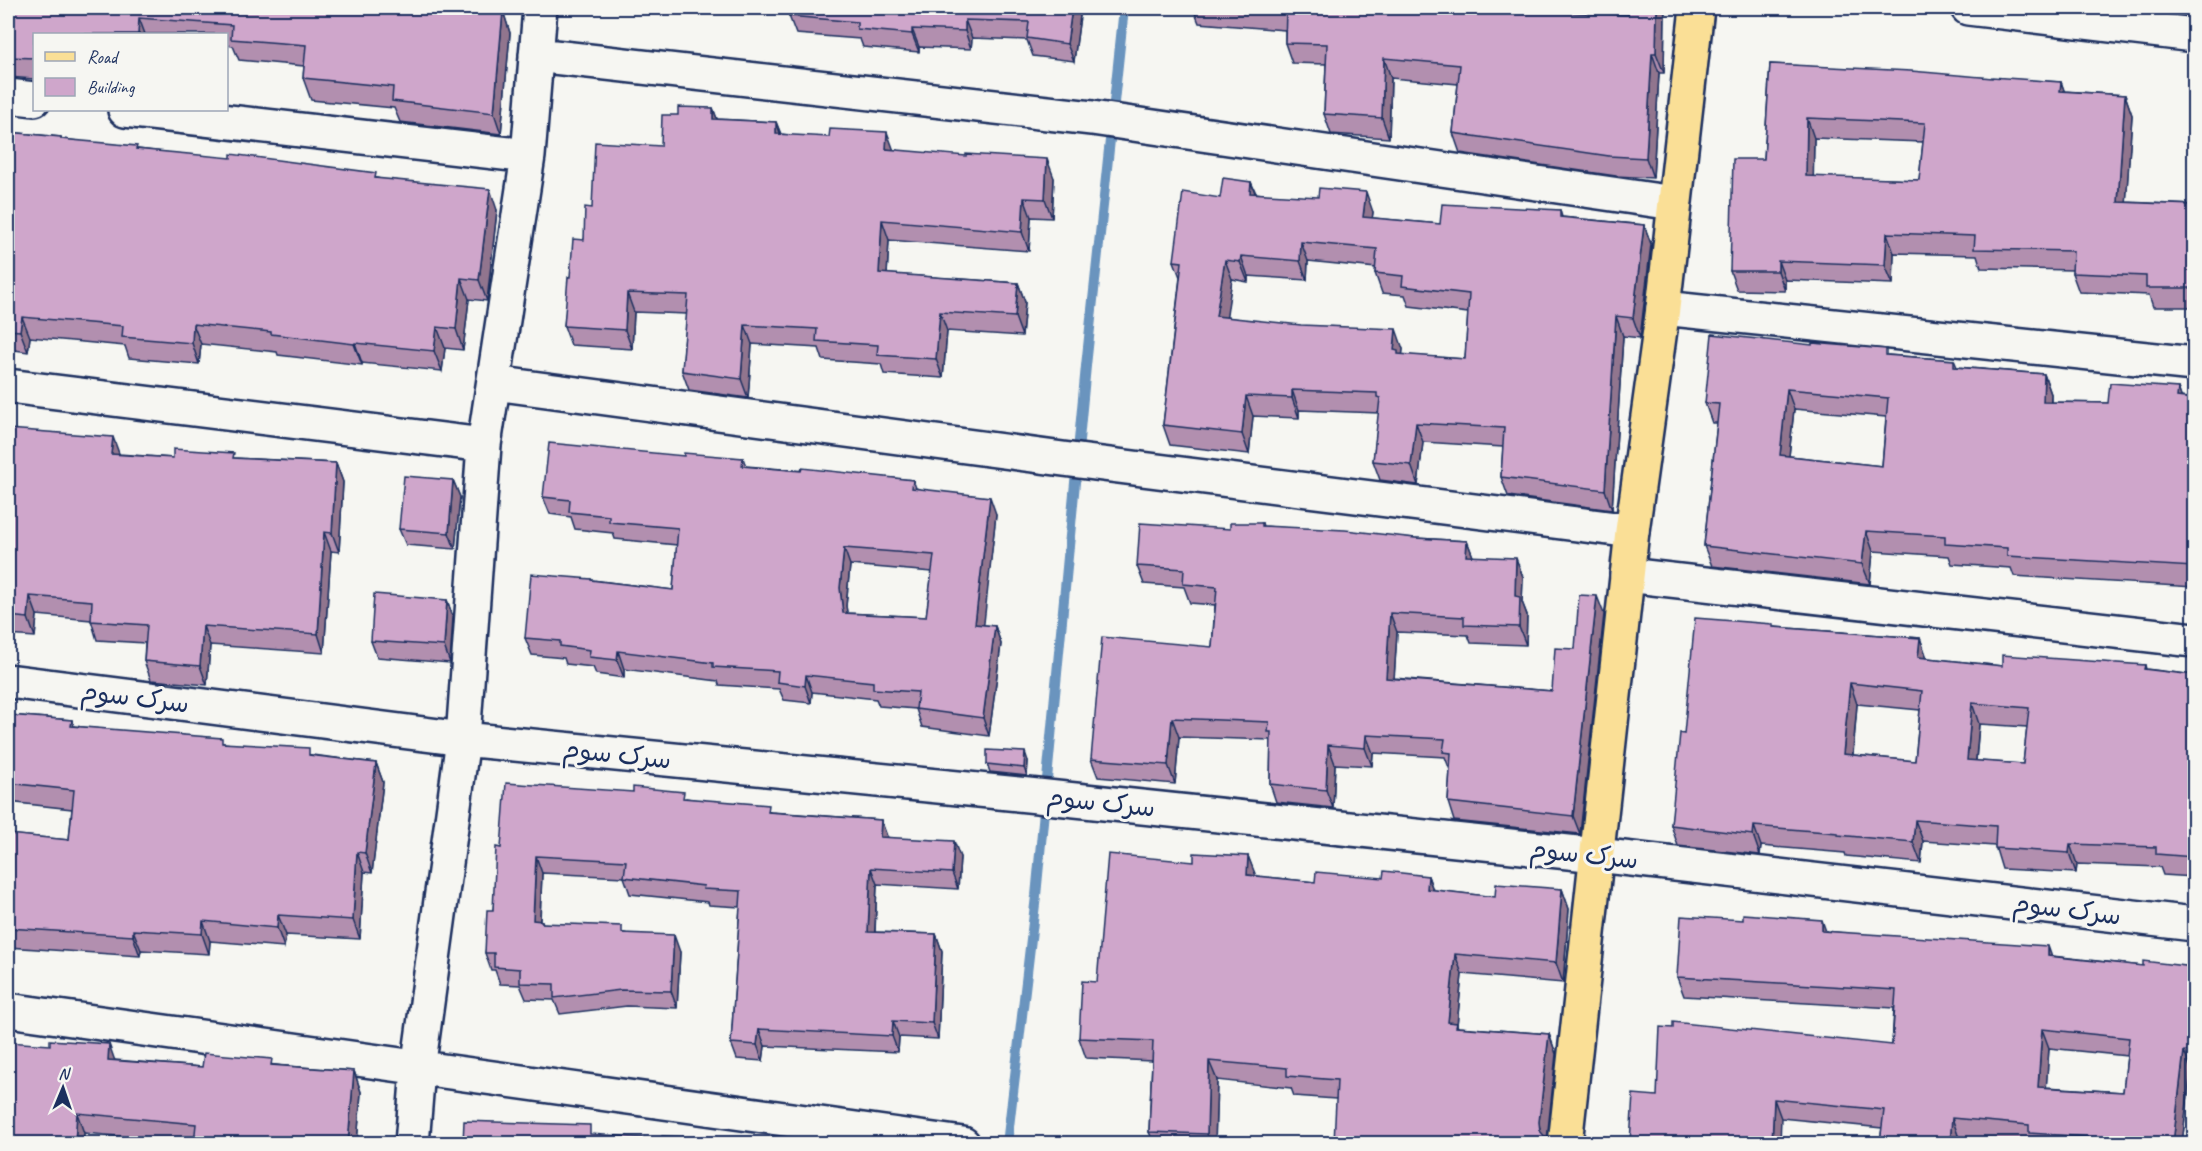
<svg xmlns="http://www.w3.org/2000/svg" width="2202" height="1151" font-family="Caveat,'Playpen Sans Arabic',sans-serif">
<rect width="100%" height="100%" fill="#f6f6f2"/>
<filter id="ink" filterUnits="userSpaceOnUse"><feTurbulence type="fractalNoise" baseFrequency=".0167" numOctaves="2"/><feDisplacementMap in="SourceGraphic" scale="12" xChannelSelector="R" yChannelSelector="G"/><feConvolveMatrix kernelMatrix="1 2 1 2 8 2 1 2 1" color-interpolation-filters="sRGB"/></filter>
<g filter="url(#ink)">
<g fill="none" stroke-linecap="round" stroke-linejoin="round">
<path stroke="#6a94be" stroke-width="10" d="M1007 1144 1036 896 1086 366 1124 8"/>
<defs>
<path id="minor" d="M1968 8 2194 35
M536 55 1092 118 1674 203
M8 96 34 99
M125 110 528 156
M1663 308 2194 364
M494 383 1063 459 1632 531
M8 386 484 445
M1627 575 2194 640
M8 681 463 739 1028 795 1597 855 2194 924
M8 1010 963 1144
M412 1144 418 1069 463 739 484 445 528 156 540 8"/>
<path id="major" d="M1565 1144 1632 531 1663 308 1697 8"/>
</defs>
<use href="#minor" stroke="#1b2f5e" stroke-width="38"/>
<use href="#major" stroke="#1b2f5e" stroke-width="38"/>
<use href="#minor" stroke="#f6f6f2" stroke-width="33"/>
<use href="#major" stroke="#fadf96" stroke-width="33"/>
</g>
<path fill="#b28faf" stroke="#1b2f5e" stroke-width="1.5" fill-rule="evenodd" d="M8 8 503 11 510 33 501 134 400 122 394 108 311 100 303 78 304 66 239 60 233 46 226 45V34H34V79L8 77Z
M790 8H1081L1074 61 1033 56 1027 40 972 38 971 49 919 47V52L863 47 860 39 796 34 789 16Z
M1193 8H1533L1534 11 1628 15 1665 8 1664 73H1659L1653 178 1616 176 1460 153 1453 133 1458 84 1391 78 1389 138 1331 134 1324 114 1326 64 1292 63 1285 43V30L1199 23Z
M1770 64 1992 78 2061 82 2064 91 2125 95 2132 115 2126 202 2194 205V307H2153L2149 295 2079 292 2072 273 2073 270 1981 268 1977 255 1894 253 1893 284 1785 280V291L1737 290 1730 271 1764 159ZM1814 138 1923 142 1919 180 1813 177Z
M713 108 717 119 776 122 781 134 894 150 1054 178 1052 218 1031 217 1029 251 889 240 887 274 1018 283 1025 302 1022 336 947 331 943 378 884 374 881 364 823 360 819 348 752 344 748 398 689 390 682 371 687 314 634 312 632 349 571 345 564 326 570 277 584 240 592 208 661 146 678 115Z
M8 132 61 137 62 139 138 149 377 178 497 210 487 301 469 299 463 350 445 348 442 371 362 363V365L278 355 277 352 201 344 199 364 129 358 125 346 30 337 28 352 8 349Z
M1251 182 1256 193 1373 212 1372 218 1440 224 1560 210 1562 217 1644 225 1651 244 1640 338 1623 336 1612 510 1508 496 1501 477 1503 447 1423 442 1418 485 1380 480 1373 461 1379 413 1299 410V418L1253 416 1249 454 1170 445 1163 425 1180 277 1174 261 1220 198ZM1308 261 1376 268 1375 273 1382 293 1405 295 1409 306 1468 313 1465 359 1402 355 1403 349 1226 317 1232 279 1248 282V276L1307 280Z
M1888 355 1954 360 1957 367 2044 374 2051 394V402L2108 403 2178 388 2181 397 2194 399V587L2014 576 2011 568 1952 564 1949 556 1873 551 1870 584 1712 566 1704 546 1717 423H1712L1705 403ZM1794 409 1886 417 1882 466 1789 456Z
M8 429 119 454 173 458H235L336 463 343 482 339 552 331 551 324 653 210 645 207 685 151 680 144 661 145 643 97 640 91 620 37 615 35 637 8 635Z
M684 456 743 458 746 466 913 480 916 488 996 514 983 625 995 626 1001 644 989 736 922 727 916 709 879 706 876 699 812 692 811 703 784 700 779 689 719 685 718 681 624 669V678L596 674 593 667 566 664 564 658 532 655 525 638 591 579 592 580 673 590 677 545 615 539 613 533 575 529 571 517 550 514 543 497ZM850 565 932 572 926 617 847 613 846 606Z
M453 480 460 497 455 549 406 545 399 529Z
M1262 523 1263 526 1415 538 1467 541 1473 557 1523 577 1522 602 1527 615 1526 645 1471 643 1468 635 1397 632 1394 678 1552 691 1575 649 1604 614 1580 834 1454 821 1448 802 1450 770 1445 757 1373 753 1372 766 1335 764 1333 808 1276 802 1270 784 1271 740 1179 737 1175 784 1098 777 1091 759 1212 647 1215 605 1190 603 1184 587 1144 584 1137 566Z
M447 600 453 617 450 663 377 657 371 641Z
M1774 627 1920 638 1927 658 2002 666 2145 665 2146 669 2194 675V877L2163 875 2160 867 2077 864 2076 873 2002 869 1995 846 1923 841 1921 863 1846 856 1845 853 1761 846 1760 855 1678 846 1671 825 1684 734ZM1857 704 1920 710 1915 761 1853 755ZM1979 724 2027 727 2023 764 1976 761Z
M8 715 72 720 74 726 224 743 312 755 376 763 383 782 372 873 364 872 360 939 286 935 284 947 210 941 209 954 141 950 140 956 8 947V834L69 840 72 809 8 802Z
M1028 761 1027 776 990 772 987 764Z
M686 798 771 812 881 820 887 837 960 857 958 889 877 884 875 932 936 934 942 951 938 1039 899 1037 898 1052 765 1046 763 1061 737 1059 731 1043 740 907 709 905 708 902 630 894 624 877 542 873 540 921H542L543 923 625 933 680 952 677 1008 627 1006 560 1014 554 1000 526 999 520 985 500 984 495 970H491L485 953 493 910 501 848Z
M1248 856 1255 876 1315 882 1428 876 1433 890 1495 897 1562 889 1569 909 1563 983 1462 974 1457 1025 1458 1027 1549 1034 1556 1054 1547 1140 1336 1099 1294 1096 1291 1088 1217 1080 1215 1143H1154L1149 1132 1152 1061 1086 1058 1079 1038 1097 982Z
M1826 931 2143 966 2194 967V1070H2191L2182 1143H2027L1959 1138V1143H1880L1882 1128 1781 1118 1657 1096 1892 1045 1894 1008 1684 996 1677 977ZM2049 1048 2127 1056 2123 1092 2046 1087Z
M115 1060 202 1067 274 1065 354 1071 361 1092 357 1143H194L84 1133 83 1143H8Z"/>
<path fill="#91748e" stroke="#1b2f5e" stroke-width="1.5" d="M1072 8H1081L1074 61 1067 44Z
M1657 8H1665L1664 73 1656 53Z
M503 11 510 33 501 134 494 113Z
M139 18 145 34H138Z
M965 20 972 38 971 49 965 31Z
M912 29 919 47V52L912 34Z
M1652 53 1659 73 1653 178 1646 158Z
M1384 58 1391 78 1389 138 1382 118Z
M2061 82 2068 101 2060 91Z
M2125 95 2132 115 2125 221 2118 202Z
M713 108 720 127 713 119Z
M1807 118 1814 138 1813 196 1806 176Z
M776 122 783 141 776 134Z
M887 132 894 151 886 149Z
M1047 159 1054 178 1052 218 1045 199Z
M1251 182 1258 201 1250 193Z
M490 189 497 210 487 301 479 280Z
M1366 192 1373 212 1370 237 1363 217Z
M1024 198 1031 217 1029 251 1022 232Z
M882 220 889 240 886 292 879 273Z
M1644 225 1651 244 1640 338 1633 318Z
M1887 233 1894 253 1893 284 1885 265Z
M1301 242 1308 261 1307 280 1300 261Z
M1241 256 1248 276V282L1240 262Z
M1225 260 1232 279 1224 336 1216 316Z
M1778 261 1785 280V291L1778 271Z
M461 278 469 299 463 350 456 329Z
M1018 283 1025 302 1022 336 1015 317Z
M627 293 634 312 632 349 625 330Z
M940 312 947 331 943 378 936 359Z
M1616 316 1623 336 1612 510 1605 490Z
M22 317 30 337 28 352 20 331Z
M193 324 201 344 199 364 192 343Z
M745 325 752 344 748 398 741 379Z
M437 327 445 348 442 371 434 351Z
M1396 329 1403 349 1402 361 1394 350Z
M355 343 362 363V365L354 344Z
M2044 374 2051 394 2050 422 2043 402Z
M2178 388 2185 408 2177 397Z
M1787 389 1794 409 1787 475 1780 455Z
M1292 390 1299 410V418L1292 398Z
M1246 396 1253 416 1249 454 1242 434Z
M1416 423 1423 442 1418 485 1411 465Z
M113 437 120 456 111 454Z
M336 463 343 482 339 552 332 533Z
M453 480 460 497 455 549 449 533Z
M990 497 996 514 982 641 975 624Z
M1866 531 1873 551 1870 584 1862 564Z
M324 532 331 551 324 653 318 634Z
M1467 541 1474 559 1466 556Z
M844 548 850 565 846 606 850 630 843 613 840 588Z
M1516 558 1523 577 1522 602 1527 615 1526 645 1519 627 1515 596Z
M30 596 37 615 35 637 28 618Z
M1597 596 1604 614 1580 834 1573 816Z
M447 600 453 617 450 663 444 646Z
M1390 613 1397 632 1393 696 1386 678Z
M203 626 210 645 207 685 200 666Z
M995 626 1001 644 989 736 983 718Z
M1920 638 1927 659 1918 657Z
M618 651 624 669V678L617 660Z
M806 675 812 692 811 703 805 686Z
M1850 683 1857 704 1851 775 1843 754Z
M1972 703 1979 724 1974 781 1967 760Z
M1172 718 1179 737 1175 784 1168 765Z
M1366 735 1373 753 1372 766 1365 748Z
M1328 745 1335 764 1333 808 1326 790Z
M1025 752 1028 761 1027 776 1024 768Z
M376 763 383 782 372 873 365 853Z
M881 820 887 836 886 853 880 837Z
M1915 820 1923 841 1921 863 1913 842Z
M1754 826 1761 846 1760 855 1753 835Z
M954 841 960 857 958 889 952 873Z
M2070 844 2077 864 2076 873 2069 853Z
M357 852 364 872 360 939 353 920Z
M536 856 542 873 539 937 533 920Z
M1248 856 1256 876 1247 875Z
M871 868 877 884 874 948 868 932Z
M1428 876 1435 896 1427 889Z
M1562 889 1569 909 1563 983 1556 963Z
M278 915 286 935 284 947 277 928Z
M1822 920 1829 940 1822 931Z
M203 921 210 941 209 954 202 934Z
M133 930 141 950 140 956 133 936Z
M936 934 942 951 938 1039 932 1023Z
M674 935 680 952 677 1008 671 991Z
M2048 946 2055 966 2048 956Z
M1455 954 1462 974 1457 1025 1464 1042 1448 1022Z
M893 1021 899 1037 898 1052 892 1036Z
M759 1029 765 1046 763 1061 757 1045Z
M2042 1029 2049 1048 2045 1106 2038 1087Z
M1549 1034 1556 1054 1547 1140 1548 1143H1545L1540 1131 1539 1122Z
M109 1044 116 1064 108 1060Z
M2184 1051 2191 1070 2182 1143H2173Z
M1209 1061 1217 1080 1215 1143H1210L1207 1134Z
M354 1071 361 1092 357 1143H348Z
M1774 1099 1781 1118 1780 1143H1772Z
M77 1113 84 1133 83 1143H75Z
M1952 1118 1959 1138V1143H1950Z"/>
<path fill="#cfa6cb" stroke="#1b2f5e" stroke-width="1.5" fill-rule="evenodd" d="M8 8H461L503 11 494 113 392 101 393 87 303 78 306 45 231 39 232 25 139 18 138 34H34V58L8 57Z
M790 8H1072L1067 44 1027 38 1029 22 965 20V31L912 29V34L857 29V22L789 16Z
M1243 8H1531V11L1628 15 1629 8H1657L1656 53H1652L1646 158 1609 156 1453 133 1460 65 1384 58 1382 118 1324 114 1327 44 1285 43 1286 11Z
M1770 64 1911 71 1992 78V77L2061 82 2060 91 2125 95 2118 202 2194 205V288H2146V276L2072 273 2073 251 1974 249 1975 236 1887 233 1885 265 1778 261V271H1730L1733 159H1764ZM1807 118 1925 123 1919 180 1806 176Z
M678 107 713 108V119L776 122V134L829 137 830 129 887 132 886 149 966 156V154L1047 159 1045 199 1024 198 1022 232 882 220 879 273 1018 283 1015 317 940 312 936 359 877 355 878 345 816 341 817 329 745 325 741 379 682 371 688 295 627 293 625 330 564 326 568 277H570L573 239 584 240 585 207 592 208 595 142 661 146 662 115H678Z
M8 132 61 137V139L137 146 136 149 231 158V154L376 173 375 178 490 189 479 280 461 278 456 329 437 327 434 351 355 343 354 344 271 334V332L193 324 192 343 122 337 123 326 22 317 20 331 8 330Z
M1223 178 1251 182 1250 193 1318 197 1319 188 1366 192 1363 217 1440 224 1442 204 1560 210V217L1644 225 1633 318 1616 316 1605 490 1501 477 1504 428 1416 423 1411 465 1373 461 1380 398 1377 397V393L1292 390V398L1246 396 1242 434 1163 425 1182 262 1174 261 1183 192 1220 198ZM1301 242 1377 249 1375 273 1403 276 1402 286 1469 294 1465 359 1398 354V351L1394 350 1396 329 1301 325 1216 316 1225 260 1240 262 1241 256 1300 261Z
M1712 334 1812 345V343L1886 349V355L1954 360V367L2044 374 2043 402 2108 403 2110 383 2178 388 2177 397 2194 399V567L2007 556V548L1945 544V536L1866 531 1862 564 1704 546 1719 404 1705 403ZM1787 389 1888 398 1882 466 1780 455Z
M8 429 113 437 111 454 173 458V449L234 453 233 458 336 463 332 533 324 532 318 634 203 626 200 666 144 661 147 625 91 621 92 601 30 596 28 618 8 616Z
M549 443 684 456V453L743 458 742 466 801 471 802 468 913 480 912 488 990 497 975 624 995 626 983 718 916 709 918 692 873 689V682L806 675 805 686 777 682 778 671 713 667V663L618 651 617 660 589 657 590 650 560 646V641L525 638 531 574 591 579V580L673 590 678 528 609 522V516L569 512 570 500 543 497ZM844 548 934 555 926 617 843 613 840 588Z
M404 476 453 480 449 533 399 529Z
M1140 523 1230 529V523H1262V526L1345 530 1415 538 1467 541 1466 556 1516 558 1515 596 1520 597 1519 627 1464 625V617L1390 613 1386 678 1552 691 1555 648 1575 649 1579 595 1597 596 1573 816 1448 802 1451 753 1443 752 1445 739 1366 735 1365 748 1328 745 1326 790 1270 784 1271 732H1268L1269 722 1172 718 1168 765 1091 759 1102 637 1212 647 1217 587 1183 584 1184 569 1137 566Z
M374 594 447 600 444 646 371 641Z
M1695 618 1773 624V627L1920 638 1918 657 2002 666V655L2145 665 2144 669 2194 675V857L2156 854V847L2070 844 2069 853 1995 848 1996 826 1915 820 1913 842 1838 835V833L1754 826 1753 835 1671 825 1680 733 1684 734ZM1850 683 1922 691 1915 761 1843 754ZM1972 703 2029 708 2023 764 1967 760Z
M8 715 72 720 71 726 222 738V743L309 748V755L376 763 365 853 357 852 353 920 278 915 277 928 203 921 202 934 133 930V936L8 928V834L69 840 74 790 8 783Z
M987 750 1025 752 1024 768 987 764Z
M506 783 633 792V787L684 792 683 798 769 805 768 812 881 820 880 837 954 841 952 873 871 868 868 932 936 934 932 1023 893 1021 892 1036 759 1029 757 1045 731 1043 741 891 703 889 704 886 624 877 626 861 536 856 533 920 542 921V923L622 926V933L674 935 671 991 621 990 554 998V984L520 983V969L494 967V953H485L487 910H493L496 847 501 848Z
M1194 853 1248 856 1247 875 1315 882 1316 872 1383 878 1384 871 1428 876 1427 889 1495 897 1496 884 1562 889 1556 963 1455 954 1448 1022 1457 1023 1456 1027 1549 1034 1539 1122 1540 1131 1546 1138 1545 1143H1334L1337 1080 1287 1076V1068L1209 1061 1207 1134 1149 1132 1153 1041 1079 1038 1082 981 1097 982 1108 854 1194 862Z
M1743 914 1822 920V931L2048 946V956L2143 966V961L2194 967V1052L2184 1051 2173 1143H2117L2118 1139 2029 1133V1125L1952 1118 1950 1143H1937L1921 1142V1143H1880L1884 1110 1774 1099 1772 1143H1630L1633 1094 1657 1096 1660 1027 1673 1028V1022L1892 1045 1896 990 1677 977 1681 916 1743 920ZM2042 1029 2129 1038 2123 1092 2038 1087Z
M50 1040 109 1044 108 1060 202 1067 204 1053 272 1059 271 1065 354 1071 348 1143H194L196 1124 77 1113 75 1143H8V1042L50 1045Z
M464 1121 590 1125V1134L662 1139V1136L713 1138V1143H463Z"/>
</g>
<g text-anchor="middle" stroke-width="6" stroke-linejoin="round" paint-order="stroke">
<g font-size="26" fill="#1b2f5e" stroke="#f6f6f2">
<text transform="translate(135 697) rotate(7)" y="9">سرک سوم</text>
<text transform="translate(617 754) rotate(6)" y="9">سرک سوم</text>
<text transform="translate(1101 802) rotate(6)" y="9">سرک سوم</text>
<text transform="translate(1584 854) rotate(6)" y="9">سرک سوم</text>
<text transform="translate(2067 909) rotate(7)" y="9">سرک سوم</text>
</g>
</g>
<rect width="2202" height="1151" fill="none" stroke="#f6f6f2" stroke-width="30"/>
<rect x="15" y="15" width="2172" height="1121" fill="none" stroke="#1b2f5e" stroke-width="2" filter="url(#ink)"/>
<rect x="33" y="33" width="195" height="78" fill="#f6f6f2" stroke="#9ea6b7" stroke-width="1.5"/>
<rect x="45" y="52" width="30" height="9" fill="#fadf96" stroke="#9ea6b7" stroke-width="1.5"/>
<text x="87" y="63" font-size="18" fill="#1b2f5e">Road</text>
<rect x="45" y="78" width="30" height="18" fill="#cfa6cb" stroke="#9ea6b7" stroke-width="1.5"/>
<text x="87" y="93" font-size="18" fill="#1b2f5e">Building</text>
<g transform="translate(63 1088) rotate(2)" stroke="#f6f6f2" stroke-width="4.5" paint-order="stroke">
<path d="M0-4.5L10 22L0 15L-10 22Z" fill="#1b2f5e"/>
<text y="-9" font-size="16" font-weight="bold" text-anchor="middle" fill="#1b2f5e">N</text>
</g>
</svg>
